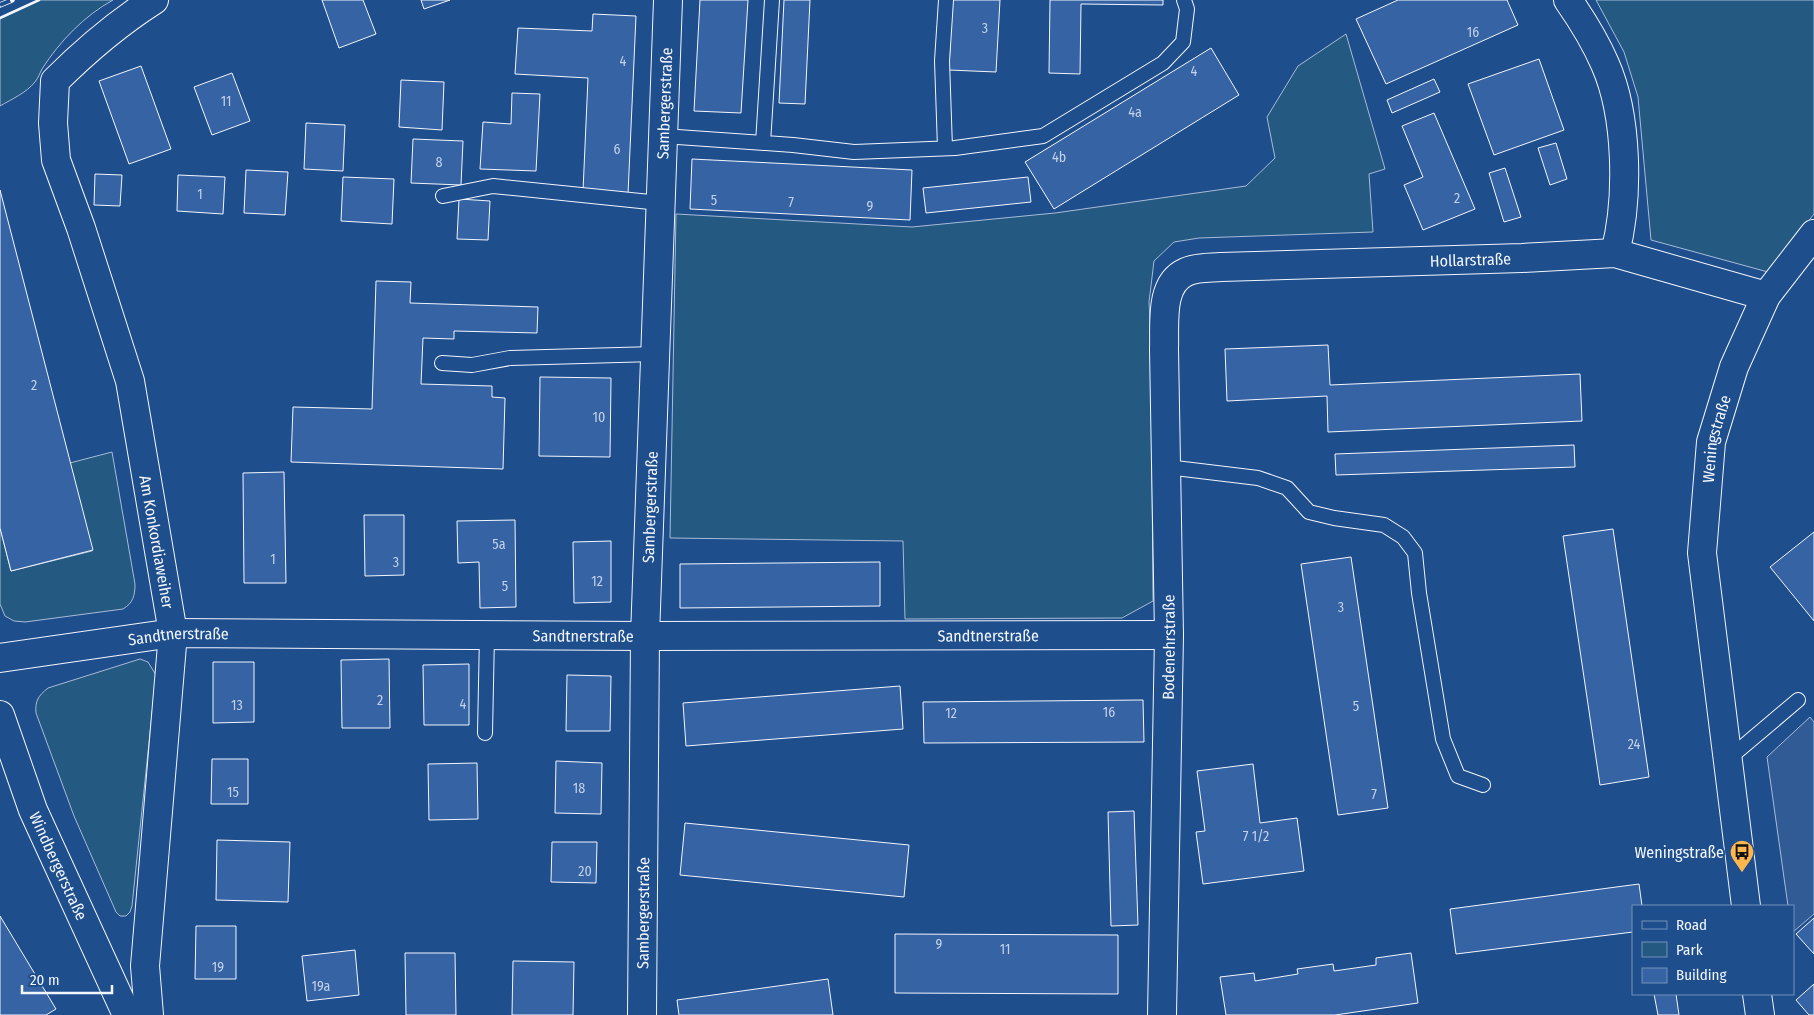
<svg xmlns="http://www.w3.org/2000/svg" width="1814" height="1015" font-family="'Fira Sans Condensed',sans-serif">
<rect width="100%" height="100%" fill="#1f4e8c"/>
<path fill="#245a82" stroke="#a8bbd7" d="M39 0H113C84 16 60 41 42 69 40 73 38 78 35 82 26 93 12 99 0 106V18Z
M1596 0H1814V214L1768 272 1651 240 1638 97 1624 52Z
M1346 34 1385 169 1369 174 1373 232 1199 238 1174 242 1154 261 1149 302 1151 342 1153 601 1122 618 905 619 903 541 670 538 676 214 912 227 1055 213 1246 186 1275 158 1267 117 1298 66Z
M112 452 135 584C135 596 133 603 123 609L25 622 14 621 5 616 0 604V528L11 571 92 551 70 463Z
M140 659 148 662 156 675 132 906 130 912 126 916H120L116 912 74 816 36 713C35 701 38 696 48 688Z"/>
<path fill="#305b95" stroke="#a8bbd7" d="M1810 717 1814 722V914L1793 932V906H1788L1767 757Z"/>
<path fill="#3563a3" stroke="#f2f6ff" d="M322 0H363L376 34 339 48Z
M421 0H450L424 9Z
M700 0H748L741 113 694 111Z
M784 0H810L805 104 779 103Z
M952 0H1000L996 72 949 70Z
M1050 0H1163V5L1081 4 1080 74 1049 73Z
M1398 0H1507L1518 25 1386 84 1356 19Z
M593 14 636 16 628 194 583 191 588 78 515 74 518 28 592 31Z
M1211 48 1239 95 1054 209 1025 162Z
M1539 59 1564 130 1494 155 1468 84Z
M141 66 171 149 129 164 99 81Z
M232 73 250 121 212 135 194 87Z
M1434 79 1440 92 1392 113 1387 100Z
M401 80 444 82 442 130 399 127Z
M512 93 540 94 536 171 480 169 483 122 511 124Z
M1434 113 1475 209 1423 230 1404 185 1423 177 1402 126Z
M306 123 345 125 343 171 304 169Z
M413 139 463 141 461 185 411 183Z
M1556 143 1567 179 1550 185 1538 148Z
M692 159 912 170 910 220 690 209Z
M1505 168 1521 217 1504 222 1489 173Z
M246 170 288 172 285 215 244 213Z
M95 174 122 175 120 206 94 205Z
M178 175 225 177 223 214 177 211Z
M343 177 394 179 392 224 341 221Z
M1028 177 1031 202 926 213 923 188Z
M0 190 93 550 11 571 0 528Z
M459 199 490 201 488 240 457 239Z
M376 281 411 282 410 303 538 307 537 333 454 331V339L423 338 421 384 492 386V397L505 398 503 469 291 462 293 407 372 409Z
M1328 345 1330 385 1580 374 1582 421 1328 432 1327 396 1227 401 1225 349Z
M540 377 611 378 610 457 539 456Z
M1574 445 1575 467 1336 475 1335 454Z
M284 472 286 583H244L243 473Z
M364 515H404V575L365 576Z
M515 520 516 607 480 608 479 562 458 563 457 521Z
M1613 529 1649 777 1600 785 1563 536Z
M1814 532V621L1770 567Z
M611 541V602L574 603 573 542Z
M1351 557 1388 808 1338 815 1301 564Z
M880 562V606L680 608V564Z
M389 659 390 728H342L341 660Z
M213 662H254V722L213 723Z
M469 664V725H424L423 665Z
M567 675 611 676 610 731H566Z
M900 686 903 729 686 746 683 703Z
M1143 700 1144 742 924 743 923 702Z
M212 759H248V804H211Z
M556 761 602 763 601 814 555 813Z
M477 763 478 819 429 820 428 764Z
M1253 764 1260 823 1297 818 1304 871 1203 884 1196 832 1205 831 1197 771Z
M1134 811 1138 925 1111 926 1108 812Z
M685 823 909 845 904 897 680 875Z
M217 840 290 842 288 902 216 900Z
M552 842H597L596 883 551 882Z
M1639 884 1642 906H1633V932L1456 954 1450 909Z
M0 916 56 1009 46 1015H0Z
M1814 918V954L1796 934Z
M196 926H236V979H195Z
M895 934 1118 935V994L895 993Z
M355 950 359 995 307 1001 302 956Z
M405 953H455L456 1015H406Z
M1411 953 1418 1003 1335 1015H1226L1220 977 1254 973 1255 981 1298 974 1297 969 1333 964 1334 971 1376 965V958Z
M513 961 574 962 573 1015H512Z
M828 979 833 1015H679L677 1000Z
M1814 984V1015H1809L1796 1000Z
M1654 994H1676L1679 1015H1658Z"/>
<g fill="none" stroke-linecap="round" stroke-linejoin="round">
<defs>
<path id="lane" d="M663 136 793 145 854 152 955 148 1043 136 1163 63 1183 42 1187 9 1184 0
M763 143 772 0
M945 148 942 61 946 0
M443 196 493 186 660 203
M442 363 472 365 510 358 655 354
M1167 467 1258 478 1287 488 1309 512 1334 518 1384 525 1403 537 1415 553 1419 593 1443 739 1458 776 1483 785
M485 733 487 635
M1727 760 1798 700"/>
<g id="street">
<path d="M1568 0C1582 20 1595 41 1605 64 1628 116 1629 199 1615 253"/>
<path id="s1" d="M0 658 173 633 645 636 1169 635"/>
<path id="s2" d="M1746 906 1702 553 1711 442 1734 367 1766 296 1814 234"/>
<path d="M1757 994 1760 1015"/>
<path d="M149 1015 145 966 173 633 130 381 81 228 56 160 53 123 55 81C86 50 118 23 154 0"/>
<path id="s3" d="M642 1015 645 636 668 0"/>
<path id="s4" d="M1162 1015 1169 635 1164 349C1165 324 1159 284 1186 272 1196 267 1211 268 1221 267L1522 258 1615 253 1766 296"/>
</g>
<g id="secondary">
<path id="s5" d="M0 715 33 810 127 1015"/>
</g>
</defs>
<use href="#lane" stroke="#f2f6ff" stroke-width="16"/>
<use href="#street" stroke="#f2f6ff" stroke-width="30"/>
<use href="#secondary" stroke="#f2f6ff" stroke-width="30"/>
<use href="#lane" stroke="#1f4e8c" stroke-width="14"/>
<use href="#street" stroke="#1f4e8c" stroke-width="28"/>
<use href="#secondary" stroke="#1f4e8c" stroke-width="28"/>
<defs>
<path id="rail" d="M0 5 12 0"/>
</defs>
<use href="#rail" stroke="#f2f6ff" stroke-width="5.5"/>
<use href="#rail" stroke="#1f4e8c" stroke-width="4" stroke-dasharray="11" stroke-linecap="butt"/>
<path stroke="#f2f6ff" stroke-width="2.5" d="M0 18 39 0"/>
</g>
<defs>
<symbol id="bus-pin" viewBox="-11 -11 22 30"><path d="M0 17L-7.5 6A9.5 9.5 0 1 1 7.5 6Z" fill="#ffb74d" stroke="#1f4e8c"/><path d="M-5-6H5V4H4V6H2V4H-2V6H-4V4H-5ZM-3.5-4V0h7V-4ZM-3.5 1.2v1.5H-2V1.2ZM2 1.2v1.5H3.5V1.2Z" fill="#111"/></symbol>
</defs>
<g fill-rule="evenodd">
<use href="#bus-pin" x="1728" y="838" width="28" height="38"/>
</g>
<g text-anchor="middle" stroke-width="4" stroke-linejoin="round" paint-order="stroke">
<g font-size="14" fill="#c3d1e8">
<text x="985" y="33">3</text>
<text x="1473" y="37">16</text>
<text x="623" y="66">4</text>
<text x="1194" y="76">4</text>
<text x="226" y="106">11</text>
<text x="1135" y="117">4a</text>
<text x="617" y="154">6</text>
<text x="1059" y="162">4b</text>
<text x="439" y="167">8</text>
<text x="200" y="199">1</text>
<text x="1457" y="203">2</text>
<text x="714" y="205">5</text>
<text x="791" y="207">7</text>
<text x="870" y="211">9</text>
<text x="34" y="390">2</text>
<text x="599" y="422">10</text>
<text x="499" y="549">5a</text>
<text x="273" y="564">1</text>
<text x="396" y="567">3</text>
<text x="597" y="586">12</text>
<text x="505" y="591">5</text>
<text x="1341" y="612">3</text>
<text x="380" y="705">2</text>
<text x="463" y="709">4</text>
<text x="237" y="710">13</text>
<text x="1356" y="711">5</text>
<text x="1109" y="717">16</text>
<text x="951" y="718">12</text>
<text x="1634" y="749">24</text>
<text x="579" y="793">18</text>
<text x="233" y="797">15</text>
<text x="1374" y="799">7</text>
<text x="1256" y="841">7 1/2</text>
<text x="585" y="876">20</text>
<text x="939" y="949">9</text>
<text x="1005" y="954">11</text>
<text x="218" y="972">19</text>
<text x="321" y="991">19a</text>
</g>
<g font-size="16" fill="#f2f6ff" stroke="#1f4e8c">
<text dy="6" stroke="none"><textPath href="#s3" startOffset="912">Sambergerstraße</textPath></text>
<text dy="6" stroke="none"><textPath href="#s4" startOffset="1036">Hollarstraße</textPath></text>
<text dy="6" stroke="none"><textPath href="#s2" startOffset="471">Weningstraße</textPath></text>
<text dy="6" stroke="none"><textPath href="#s3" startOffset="508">Sambergerstraße</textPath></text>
<text transform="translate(157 542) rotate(80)" y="6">Am Konkordiaweiher</text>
<text dy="6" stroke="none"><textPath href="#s1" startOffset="990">Sandtnerstraße</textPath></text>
<text dy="6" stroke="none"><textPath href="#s1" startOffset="585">Sandtnerstraße</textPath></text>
<text dy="6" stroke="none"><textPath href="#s1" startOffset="180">Sandtnerstraße</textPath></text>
<text dy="6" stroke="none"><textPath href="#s4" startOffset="368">Bodenehrstraße</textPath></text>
<text dy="6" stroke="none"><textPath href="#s5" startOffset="162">Windbergerstraße</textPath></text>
<text dy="6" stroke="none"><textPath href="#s3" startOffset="102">Sambergerstraße</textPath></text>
</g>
<g font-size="16" fill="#f2f6ff" stroke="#1f4e8c" text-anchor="end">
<text x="1724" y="858">Weningstraße</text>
</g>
</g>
<rect x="1632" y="905" width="162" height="90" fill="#1f4e8c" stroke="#7391ba"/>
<rect x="1642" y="921" width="25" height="8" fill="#1f4e8c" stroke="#7391ba"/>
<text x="1676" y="930" font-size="15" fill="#f2f6ff">Road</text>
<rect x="1642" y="942" width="25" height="15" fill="#245a82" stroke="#7391ba"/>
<text x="1676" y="955" font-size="15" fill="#f2f6ff">Park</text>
<rect x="1642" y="968" width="25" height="15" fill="#3563a3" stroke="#7391ba"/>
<text x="1676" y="980" font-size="15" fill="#f2f6ff">Building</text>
<path d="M22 985v8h90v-8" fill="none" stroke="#f2f6ff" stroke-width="2.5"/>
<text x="30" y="985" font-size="15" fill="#f2f6ff" stroke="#1f4e8c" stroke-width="4" paint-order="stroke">20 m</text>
</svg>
